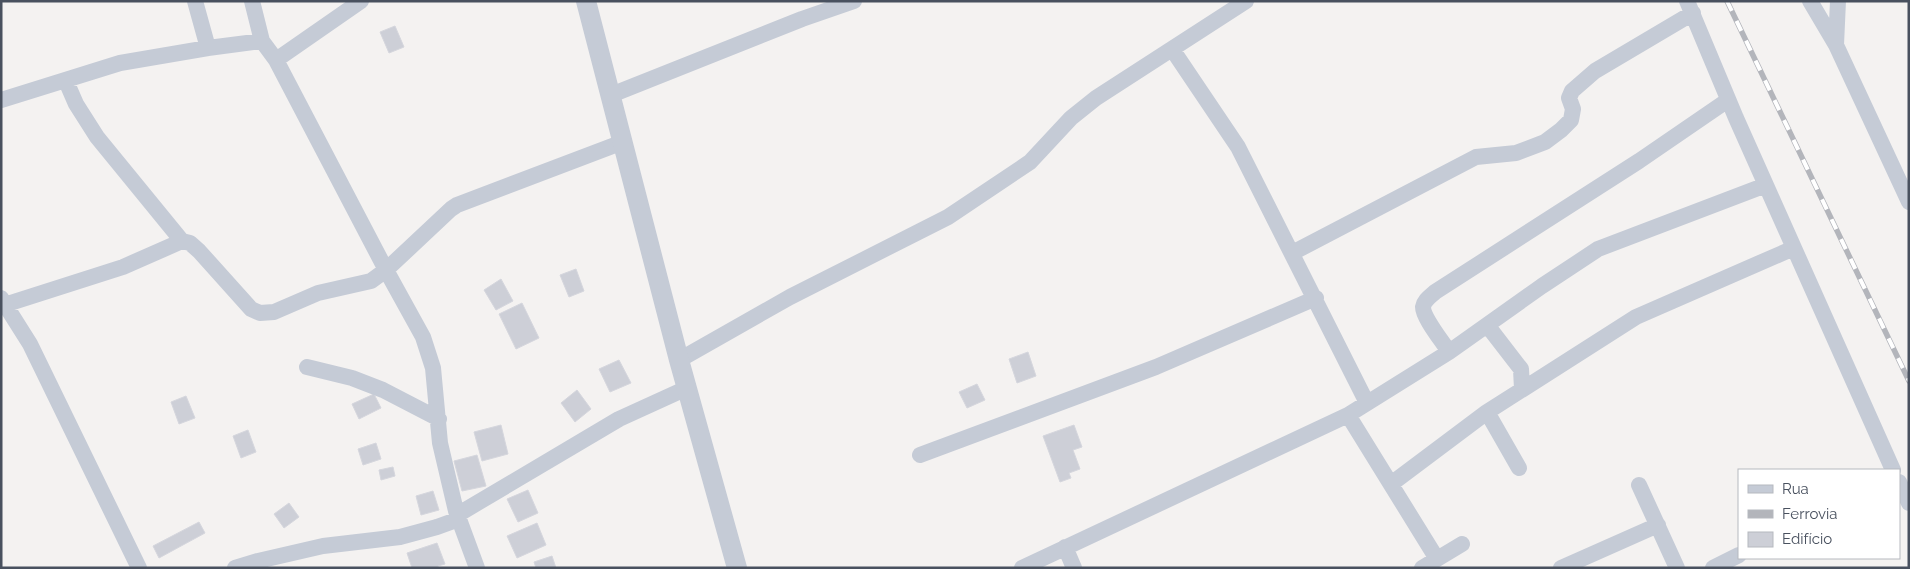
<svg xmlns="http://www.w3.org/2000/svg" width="1910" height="569" font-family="Raleway,sans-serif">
<rect width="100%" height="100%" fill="#f4f2f1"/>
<path fill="#cdcfd7" stroke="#d5d6dd" d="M395 26 404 47 389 53 380 32Z
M576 269 584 291 569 297 560 275Z
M501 279 513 301 496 310 484 290Z
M522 303 539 338 516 349 499 314Z
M1028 352 1036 376 1017 383 1009 359Z
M619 360 631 383 610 392 599 369Z
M977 384 985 400 967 408 959 392Z
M577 390 591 409 575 422 561 403Z
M374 394 381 408 359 419 352 404Z
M186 396 195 418 179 424 171 402Z
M501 425 508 454 482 461 474 432Z
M1074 425 1082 447 1073 450 1080 469 1069 473 1071 478 1060 482 1043 436Z
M248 430 256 452 241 458 233 436Z
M376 443 381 459 363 465 358 449Z
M477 455 486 486 462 491 454 461Z
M393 467 395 476 381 480 379 470Z
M528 490 538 513 518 522 507 499Z
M433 491 439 510 421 515 416 496Z
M289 503 299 517 284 528 274 514Z
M199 522 205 533 159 558 153 546Z
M537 523 546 545 517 558 507 536Z
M437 543 445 564 438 566V568H412L407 553Z
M552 556 556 568H536L534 562Z"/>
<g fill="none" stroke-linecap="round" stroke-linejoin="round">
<path stroke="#c5cbd6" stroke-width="16" d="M195 1 208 48
M252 1 262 41 276 60 386 270 423 337 433 368 440 443 456 511 477 568
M1687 1 1736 118 1893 470
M1810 1 1836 45 1909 202
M1836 45 1838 1
M1172 49 1238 147 1367 403
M276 60 361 1
M66 81 76 104 97 137 182 241 190 243 199 251 251 309 260 313 274 312 318 293 371 281 386 270 451 209 457 205 623 142
M611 95 802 19 854 1
M1 100 120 63 208 48 262 41
M1292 253 1476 157 1516 153 1545 142 1561 130 1571 120 1573 109 1569 98 1572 91 1595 71 1693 13
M1 298 30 344 139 568
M1 306 123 267 182 241
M1487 325 1521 369 1522 389
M1449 352C1443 342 1423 318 1423 307 1424 300 1431 296 1435 292L1639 161 1728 100
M679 360 790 297 948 217 1030 162 1071 118 1096 98 1246 1
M307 367 352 378 383 390 439 419
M1487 412 1519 468
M1348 415 1437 559
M920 455 1156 367 1316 298
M1899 482 1909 503
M1391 484 1487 412 1636 317 1794 248
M1639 485 1677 568
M457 515 619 419 687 388
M1065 547 1074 568
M235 568 258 561 323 546 400 537 437 527 459 519
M1022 568 1348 415 1449 352 1542 286 1598 249 1766 185
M1422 568 1462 544
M1561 568 1658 525
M1713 568 1739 555"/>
<path stroke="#c5cbd6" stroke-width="20" d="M586 1 679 360 737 568"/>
<defs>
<path id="rail" d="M1727 1 1909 381"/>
</defs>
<use href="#rail" stroke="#b3b5bb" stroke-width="5.5"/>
<use href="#rail" stroke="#fff" stroke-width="4" stroke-dasharray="11" stroke-linecap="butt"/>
</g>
<rect width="1910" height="569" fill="none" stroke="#49515f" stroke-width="5"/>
<rect x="1738" y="469" width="162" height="90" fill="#ffffff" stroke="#b6b9bf"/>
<rect x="1748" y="485" width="25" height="8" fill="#c5cbd6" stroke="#b6b9bf"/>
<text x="1782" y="494" font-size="15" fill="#49515f">Rua</text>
<rect x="1748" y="510" width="25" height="8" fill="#b3b5bb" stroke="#b6b9bf"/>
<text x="1782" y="519" font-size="15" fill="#49515f">Ferrovia</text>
<rect x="1748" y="532" width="25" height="15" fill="#cdcfd7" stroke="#b6b9bf"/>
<text x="1782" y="544" font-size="15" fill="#49515f">Edifício</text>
</svg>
